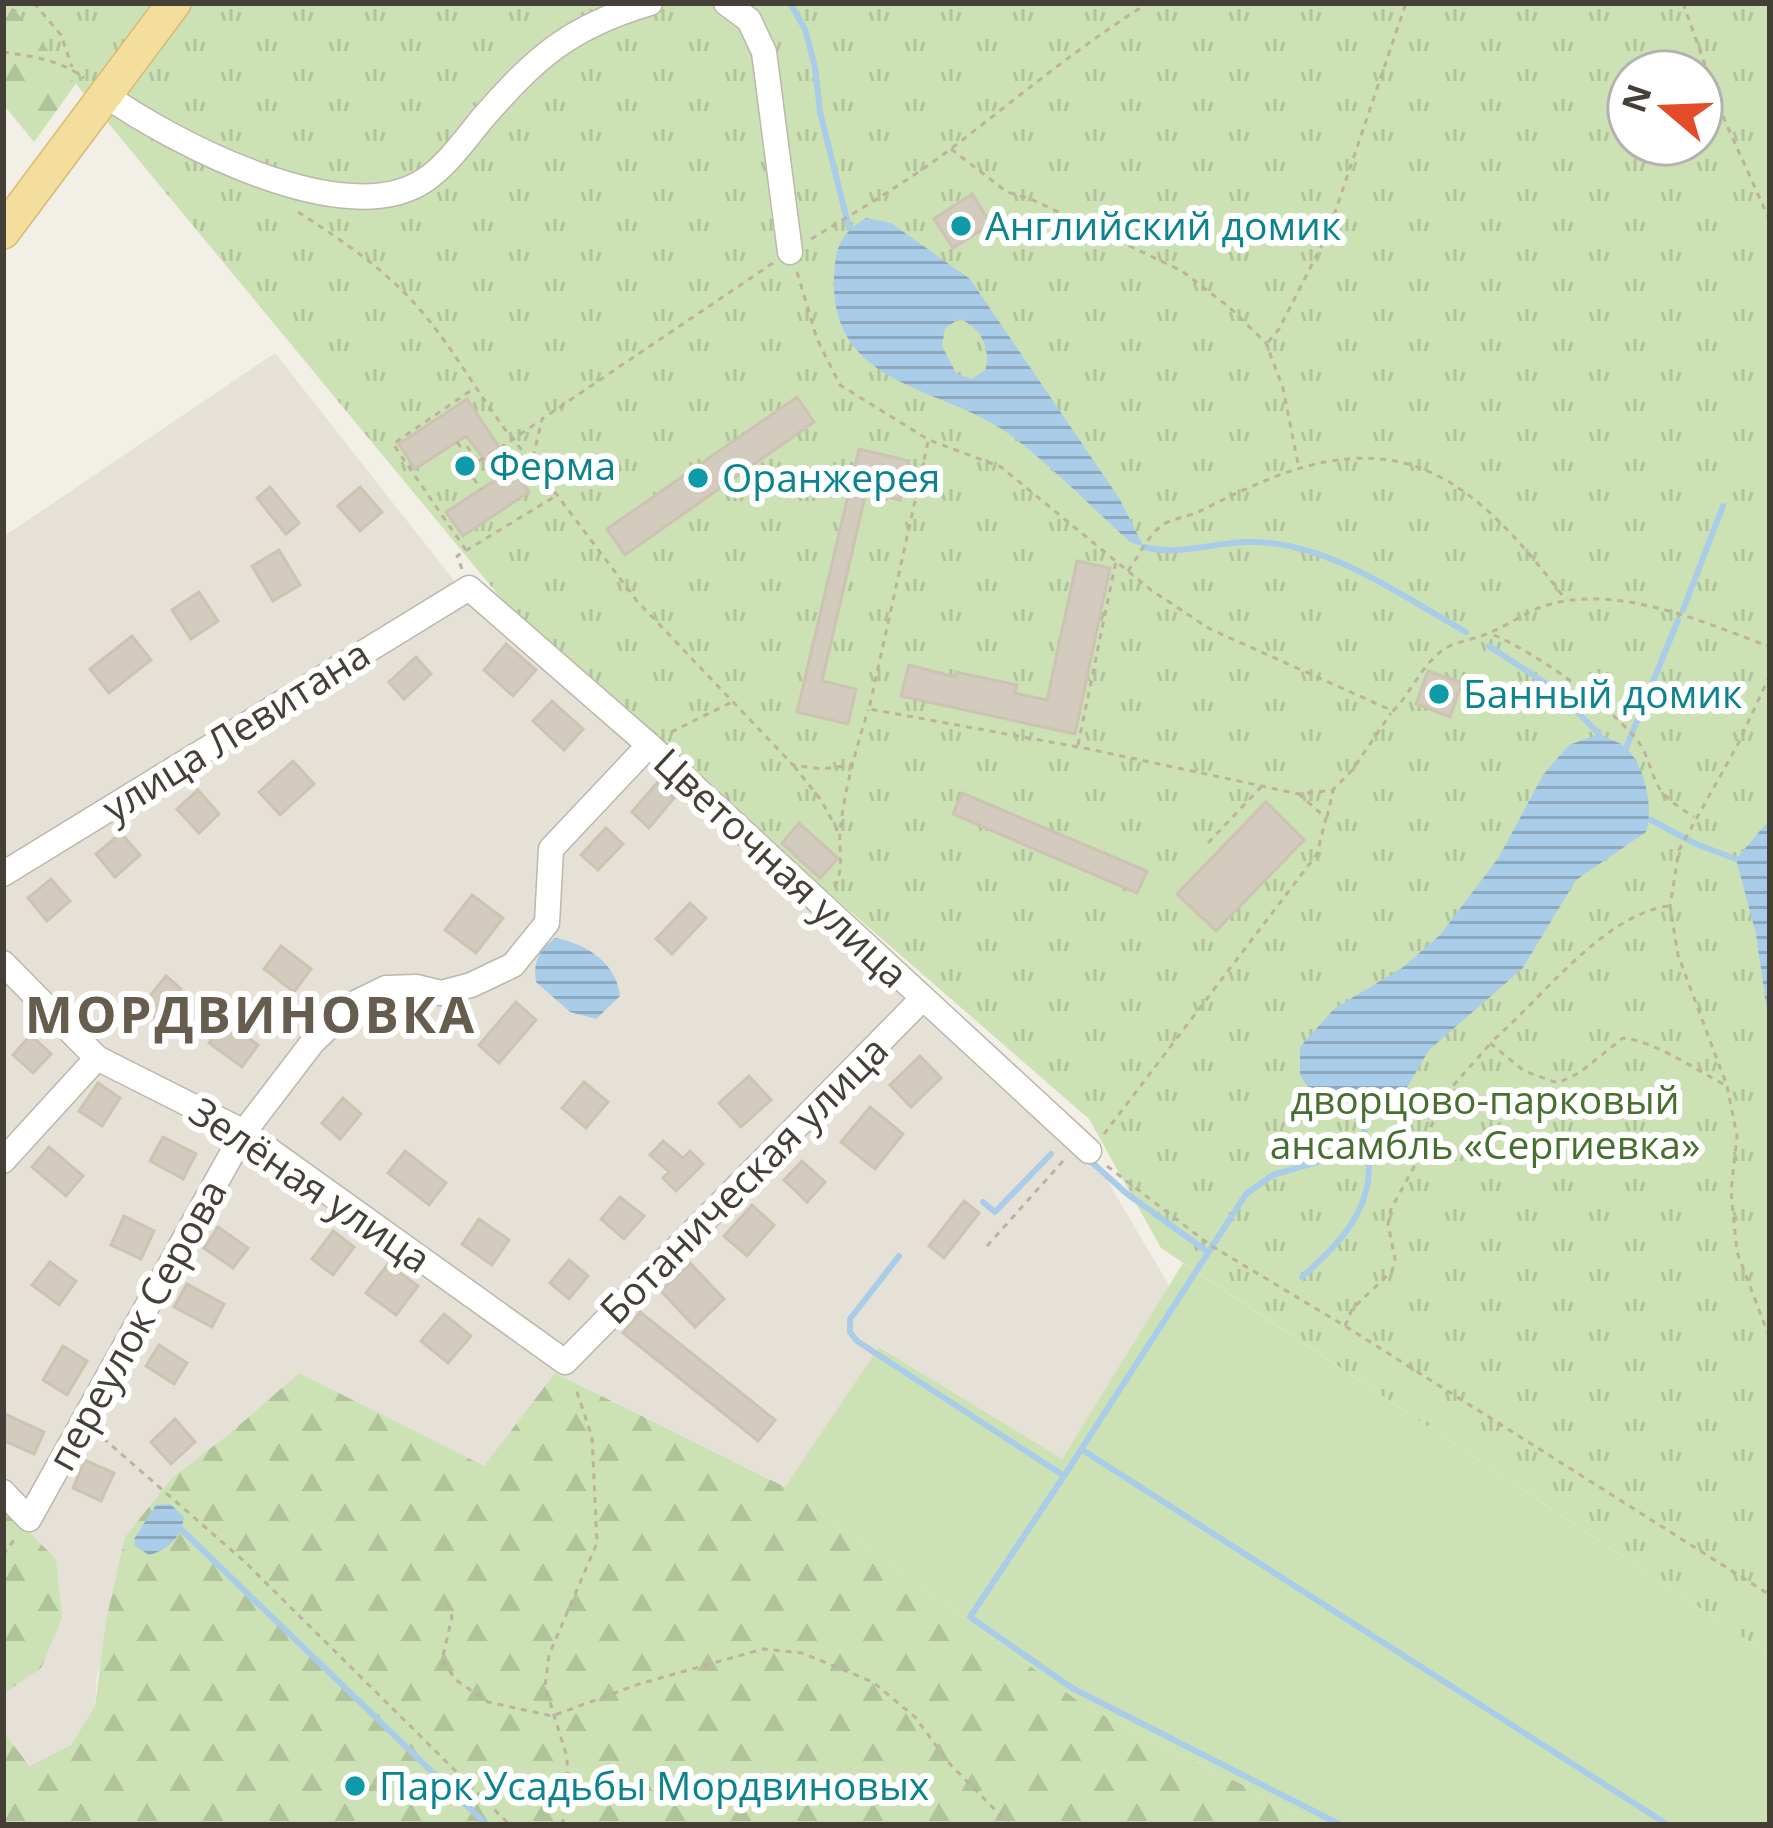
<svg xmlns="http://www.w3.org/2000/svg" width="1773" height="1828" font-family="'Open Sans',sans-serif">
<defs>
<pattern id="forest-firs" width="22" height="20" patternUnits="userSpaceOnUse" patternTransform="scale(3)"><rect width="22" height="20" fill="#cce2b4"/><path d="M5 1l3.5 6h-7zM16 11l3.5 6h-7z" fill="#b0c39b"/></pattern>
<pattern id="park-tufts" width="24" height="20" patternUnits="userSpaceOnUse" patternTransform="scale(3)"><rect width="24" height="20" fill="#cce2b4"/><path d="M3 7l-1-3M5 7V3M7 7l1-3M15 17l-1-3M17 17v-4M19 17l1-3" fill="none" stroke="#b0c39b"/></pattern>
<pattern id="water-rules" width="6" height="5" patternUnits="userSpaceOnUse" patternTransform="scale(3)"><rect width="6" height="5" fill="#a9cde9"/><path d="M0 2.5h6" fill="none" stroke="#8ba8be"/></pattern>
</defs>
<rect width="100%" height="100%" fill="#f2efe7"/>
<path fill="#e5e1d6" d="M275 353 456 583 1097 1163 1170 1287 1061 1460 880 1347 785 1487 555 1373 484 1467 299 1373 229 1434 173 1477 97 1674 95 1706 71 1745 31 1766 4 1733 3 1722V1694L40 1668 3 1506V537Z"/>
<path fill="#cce2b4" d="M1183 1263 1770 1655V1825H1323L1085 1706 785 1487 879 1347 1062 1459Z"/>
<path fill="url(#forest-firs)" d="M3 3H134L34 142 3 104Z
M299 1373 484 1466 555 1373 785 1487 1085 1706 1323 1825H3V1722L4 1733 30 1766 71 1745 95 1706 106 1621 125 1537 173 1477 229 1434Z
M3 1506 56 1559 62 1618 41 1668 3 1694Z"/>
<path fill="url(#park-tufts)" fill-rule="evenodd" d="M9 3H1770V1655L1161 1248 1089 1119 528 631ZM1629 72H1701V144H1629Z"/>
<path fill="url(#water-rules)" fill-rule="evenodd" d="M866 218 891 223 970 279 1119 498 1144 547 1130 542C1093 508 1053 468 1013 437 948 386 830 390 834 278 835 248 840 234 866 218ZM959 319C980 326 992 349 985 370L972 379 956 373 942 346 945 328Z
M1599 734C1607 738 1620 742 1626 748 1645 765 1654 810 1646 832L1576 880 1522 969 1429 1050 1406 1089 1376 1112 1352 1116 1313 1095 1300 1075V1047L1335 1008 1402 968 1440 935 1499 857 1543 775 1569 745Z
M1770 819V1032L1756 934 1736 859Z
M555 938C585 943 617 963 620 996L596 1019 570 1012 536 982C533 962 538 951 555 938Z
M170 1504 184 1517C181 1537 169 1550 149 1555L135 1546 134 1539 156 1505Z"/>
<g fill="none" stroke-linecap="round" stroke-linejoin="round">
<path stroke="#a9cde9" stroke-width="6" d="M790 3 805 29 815 67 820 112 849 228
M1144 547C1178 556 1212 543 1245 542 1325 539 1400 595 1466 632
M1683 610 1723 506
M1489 646 1556 690 1599 734
M1626 748 1678 620
M1651 820 1696 844 1736 859
M1086 1157 1126 1193 1208 1252
M983 1202 995 1212 1051 1154
M899 1256 850 1319V1332L857 1341 1064 1476 1246 1194 1273 1175 1367 1147 1362 1114
M1302 1277C1342 1242 1378 1204 1367 1147
M1081 1449 1668 1825
M1064 1476 970 1617 1072 1688 1341 1825
M182 1530 487 1825"/>
</g>
<path fill="#d2cbbe" stroke="#ccc3b2" stroke-width="3" d="M972 194 991 224 953 248 934 219Z
M797 397 814 422 625 555 607 529Z
M467 399 529 492 463 536 446 512 497 479 478 451 466 436 415 469 399 444Z
M859 449 909 461 900 500 866 492 822 681 856 689 848 724 797 712Z
M270 487 299 523 286 534 257 498Z
M360 487 382 512 360 531 338 506Z
M279 550 300 585 273 601 252 566Z
M1077 561 1110 568 1075 734 901 696 909 665 955 677 956 672 1017 685 1015 693 1047 700Z
M199 592 218 621 191 639 172 610Z
M132 636 151 660 109 693 90 669Z
M506 644 536 670 513 696 484 670Z
M416 657 431 674 404 699 389 682Z
M1428 671 1462 683 1450 717 1416 704Z
M552 701 583 729 564 750 533 721Z
M293 761 314 784 280 815 259 792Z
M657 783 674 798 649 828 632 812Z
M198 790 219 814 199 833 177 809Z
M962 793 1147 871 1137 893 953 814Z
M1266 802 1304 840 1216 931 1177 894Z
M799 823 838 858 820 878 782 843Z
M606 828 623 844 598 870 581 855Z
M121 833 140 855 115 877 96 854Z
M51 879 70 901 47 921 28 898Z
M472 895 503 918 476 953 445 930Z
M690 903 706 918 672 954 656 939Z
M281 946 311 969 294 992 264 969Z
M166 976 181 989 157 1019 142 1006Z
M516 1002 536 1020 499 1063 479 1045Z
M225 1021 258 1045 242 1067 209 1043Z
M31 1035 51 1054 33 1073 13 1055Z
M920 1056 941 1078 911 1107 890 1085Z
M749 1076 771 1100 741 1127 719 1103Z
M584 1082 608 1102 586 1128 562 1108Z
M98 1083 120 1098 102 1126 79 1111Z
M343 1098 361 1114 340 1139 322 1123Z
M870 1107 903 1134 875 1169 841 1142Z
M163 1137 196 1154 183 1179 150 1161Z
M663 1141 683 1158 690 1151 703 1164 676 1191 663 1178 669 1172 650 1155Z
M49 1147 83 1176 66 1196 32 1167Z
M405 1151 446 1183 429 1205 388 1173Z
M802 1161 825 1182 807 1202 784 1180Z
M620 1197 644 1216 624 1239 601 1219Z
M964 1201 979 1213 944 1258 929 1246Z
M752 1205 774 1225 747 1256 724 1236Z
M124 1216 154 1231 141 1259 111 1245Z
M479 1219 509 1240 492 1265 462 1244Z
M218 1227 248 1248 233 1268 204 1248Z
M333 1231 354 1247 333 1275 312 1259Z
M569 1260 588 1276 569 1299 550 1283Z
M50 1262 76 1281 59 1305 32 1285Z
M690 1263 724 1299 695 1327 661 1291Z
M388 1264 418 1286 396 1315 366 1293Z
M187 1284 224 1304 212 1327 174 1307Z
M640 1312 775 1420 758 1441 623 1333Z
M444 1314 471 1336 448 1363 421 1341Z
M159 1345 187 1363 174 1384 146 1366Z
M63 1346 87 1361 67 1395 43 1380Z
M3 1413 44 1432 34 1454 3 1440Z
M175 1419 195 1442 171 1464 151 1442Z
M85 1460 114 1473 101 1501 73 1488Z"/>
<g fill="none" stroke-linecap="round" stroke-linejoin="round">
<defs>
<path id="minor" d="M726 3 749 20 764 52 790 252
M104 94C172 142 346 234 425 180 446 166 465 140 481 120 536 57 569 27 650 3
M3 874 469 588 649 745 1089 1151
M3 963 97 1058 244 1132 565 1362 922 999
M3 1161 97 1058
M3 1492 29 1519 244 1132 312 1043 351 1005 386 988 416 987 441 993 471 985 513 965 547 923 551 849 649 745"/>
<path id="major" d="M3 232 174 3"/>
</defs>
<use href="#minor" stroke="#bcb7ab" stroke-width="27"/>
<use href="#major" stroke="#d8bb6f" stroke-width="36"/>
<path stroke="#bdb29d" stroke-width="3" stroke-dasharray="6 6" stroke-linecap="butt" d="M34 3 61 35 72 67
M1683 3 1725 121 1770 221
M3 52C31 56 61 60 84 78
M951 149 1007 192 1033 200 1182 271 1229 307 1266 343 1283 388 1298 464
M298 212C346 243 391 273 427 318 464 363 490 417 531 460
M811 239C859 210 907 182 952 148 1017 98 1078 47 1148 3
M773 263 542 419 532 462 637 601 793 765 822 769 852 765
M797 272 817 339 840 385 929 440 1001 467 1151 590 1210 629 1393 711C1412 692 1422 663 1446 648 1458 641 1476 639 1489 633 1509 625 1527 611 1547 605 1619 584 1704 622 1770 647
M1268 342 1279 329 1328 233 1406 3
M457 442 460 446H467L478 462 474 479 481 489
M928 442 869 709 1089 749 1299 794 1333 790 1353 769 1391 713
M500 448 538 422
M479 461 496 450
M466 550 393 444 473 389
M462 569 457 556 554 497
M1128 571C1138 557 1148 536 1161 526 1170 519 1186 517 1196 513 1213 505 1229 496 1246 489 1401 417 1473 478 1566 600
M1494 635C1539 655 1600 699 1633 735 1648 751 1649 769 1658 786 1666 800 1682 809 1694 817
M1770 675 1738 744 1679 850 1670 906 1678 955 1727 1086 1737 1136 1731 1191 1737 1252 1770 1339
M671 732 732 702
M1078 745 1116 561
M794 766 821 800 839 833
M1327 817 1333 791
M1208 843 1261 787
M835 887C844 866 839 853 840 832 844 790 856 750 868 710
M1668 906C1601 916 1541 1000 1490 1043L1524 1071 1558 1083 1579 1073 1623 1038C1655 1041 1696 1070 1727 1086
M1104 1134 1317 854 1326 818 1299 794
M1107 1166 1210 1245 1345 1326 1770 1595
M987 1246 1063 1161
M1345 1326 1352 1309 1392 1271 1395 1259 1388 1224 1391 1209 1414 1167 1444 1096 1489 1045
M103 1438 245 1562 510 1825
M3 1555 14 1540
M447 1603 452 1617 442 1660 456 1680 488 1702 552 1716 639 1684 763 1649 802 1653 873 1682 915 1717 949 1763 1010 1825
M562 1825 568 1799 567 1757 545 1686 549 1655 597 1543 592 1437 575 1386"/>
<use href="#minor" stroke="#fff" stroke-width="24"/>
<use href="#major" stroke="#f4de9e" stroke-width="33"/>
</g>
<g fill="#0f9aa8" stroke="#fff" stroke-width="4.5">
<circle cx="961" cy="226" r="12"/>
<circle cx="465" cy="466" r="12"/>
<circle cx="698" cy="478" r="12"/>
<circle cx="1439" cy="694" r="12"/>
<circle cx="355" cy="1786" r="12"/>
</g>
<g text-anchor="middle" stroke-width="12" stroke-linejoin="round" paint-order="stroke">
<g font-size="39" fill="#0d838f" stroke="#fff" text-anchor="start">
<text x="985" y="240">Английский домик</text>
<text x="489" y="480">Ферма</text>
<text x="722" y="492">Оранжерея</text>
<text x="1463" y="708">Банный домик</text>
<text x="379" y="1800">Парк Усадьбы Мордвиновых</text>
</g>
<g font-size="39" fill="#443f37" stroke="#fff">
<text transform="translate(236 731) rotate(-32)" y="14">улица Левитана</text>
<text transform="translate(781 868) rotate(43)" y="14">Цветочная улица</text>
<text transform="translate(744 1180) rotate(-45)" y="14">Ботаническая улица</text>
<text transform="translate(310 1185) rotate(34)" y="14">Зелёная улица</text>
<text transform="translate(137 1325) rotate(-61)" y="14">переулок Серова</text>
</g>
<g font-size="39" fill="#477030" stroke="#fff">
<text x="1485" y="1114">дворцово-парковый<tspan x="1485" dy="45">ансамбль «Сергиевка»</tspan></text>
</g>
<g font-size="51" font-weight="bold" letter-spacing="3" fill="#665d4f" stroke="#fff">
<text x="251" y="1033">МОРДВИНОВКА</text>
</g>
</g>
<rect width="1773" height="1828" fill="none" stroke="#443f37" stroke-width="12"/>
<g transform="translate(1665 108) rotate(289)"><circle r="57" fill="#ffffff" stroke="#b4b2af" stroke-width="3"/>
<path d="M0-9L21 45L0 30L-21 45Z" fill="#e54b2b"/>
<text y="-18" font-size="33" font-weight="bold" text-anchor="middle" fill="#443f37">N</text>
</g>
</svg>
